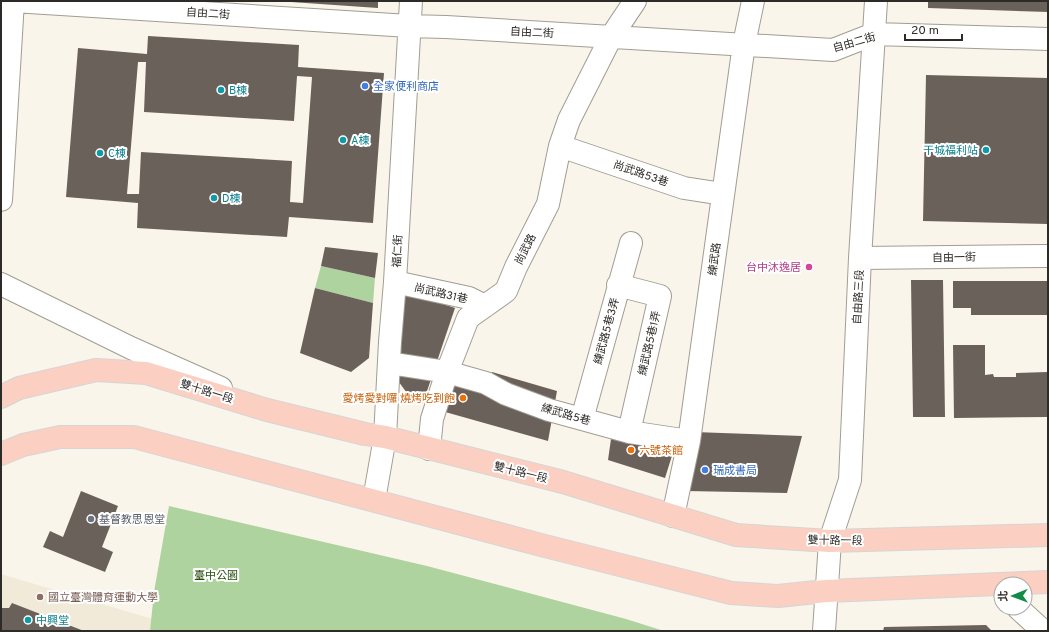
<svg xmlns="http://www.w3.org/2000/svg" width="1049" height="632" font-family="Overpass,'Noto Sans TC',sans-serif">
<rect width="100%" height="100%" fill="#faf5ea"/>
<path fill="#f2ead8" d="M1 574 156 620 155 631H1Z"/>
<path fill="#aed39e" d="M321 266 375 278 373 303 315 288Z
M169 506 427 566 626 619 664 631H150L154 592Z"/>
<path fill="#6a615b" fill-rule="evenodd" d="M291 1H378V8L291 2Z
M928 1H1048V12L928 8Z
M148 36 299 45 298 67 384 73 373 223 289 217 287 237 137 228 138 203 66 197 78 48 147 54ZM138 62H146L144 112 294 121 297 76 312 77 303 203 290 202 292 161 141 152 139 194H127Z
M926 75 1048 78V224L923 221Z
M325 247 378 253 375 278 321 266Z
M911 280H943L945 417H913Z
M953 281H1048V315H971V308H953Z
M315 288 373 303 369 358 351 372 300 353Z
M401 290 455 308 423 403 412 400 396 378Z
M953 345H985V375L993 374 994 377H1016V373L1047 372V377H1048V417L954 418Z
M444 370 485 390 492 372 557 391 548 441 431 408Z
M613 425 676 443 665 478 608 460Z
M694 432 802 436 787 493 686 491Z
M81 491 118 506 102 547 113 552 105 572 43 547 50 531 63 537Z
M12 603 84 631H1V608H9Z
M986 625 992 631H883L884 627Z"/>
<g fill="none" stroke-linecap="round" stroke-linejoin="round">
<defs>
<path id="minor" d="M13 1 409 26 446 27 833 50 874 34 1048 39
M560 146 684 188 723 194
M1 200 13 1
M860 258 1048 256
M395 282 469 298 485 306
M1 284 131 348 221 388
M618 285 660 296 629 432
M389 363 447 372 486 383 506 394 549 410 629 432 689 441
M582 419 631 243
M429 449 432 419 447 372 468 318 506 291 516 267 548 204 560 146 569 120 611 37 635 1
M374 500 385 437 390 342 395 282 411 1
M673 516 689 441 744 44 753 1
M1018 608 1043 631
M824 631 830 541 850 480 860 258 876 1"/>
<path id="major" d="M1 397 19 388 96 370 146 373 267 410 365 434 385 437 563 482 736 535 830 541 1048 535
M1 454 23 445 60 437H134L541 545 731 593 778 596 826 591 1048 582"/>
</defs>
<use href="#minor" stroke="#a29d93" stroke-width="24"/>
<use href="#major" stroke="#d5d5d4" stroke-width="24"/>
<use href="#minor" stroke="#fff" stroke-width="22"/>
<use href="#major" stroke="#fbd0c3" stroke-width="22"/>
</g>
<g fill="#3f7fe0" stroke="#fff" stroke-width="1.5">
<circle cx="365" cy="86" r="4"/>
<circle cx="705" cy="470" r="4"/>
</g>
<g fill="#0f9aa8" stroke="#fff" stroke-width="1.5">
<circle cx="221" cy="90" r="4"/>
<circle cx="343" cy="140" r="4"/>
<circle cx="986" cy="150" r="4"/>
<circle cx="100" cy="153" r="4"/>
<circle cx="214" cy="198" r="4"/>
<circle cx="28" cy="620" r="4"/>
</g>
<circle fill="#d1479c" stroke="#fff" stroke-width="1.5" cx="809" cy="267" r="4"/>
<g fill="#e8710a" stroke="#fff" stroke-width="1.5">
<circle cx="463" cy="398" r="4"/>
<circle cx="631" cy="450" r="4"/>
</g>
<circle fill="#6b7280" stroke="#fff" stroke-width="1.5" cx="91" cy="519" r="4"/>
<circle fill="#8d6e63" stroke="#fff" stroke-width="1.5" cx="40" cy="597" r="4"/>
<g text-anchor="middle" stroke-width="4" stroke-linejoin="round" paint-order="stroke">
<g font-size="11" fill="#2d2b27" stroke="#fff">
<text transform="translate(208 13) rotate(4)" y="4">自由二街</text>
<text transform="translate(532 32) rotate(3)" y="4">自由二街</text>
<text transform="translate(854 42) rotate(-16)" y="4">自由二街</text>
<text transform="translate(641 173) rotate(19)" y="4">尚武路53巷</text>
<text transform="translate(525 249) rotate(-63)" y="4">尚武路</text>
<text transform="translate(397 251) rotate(-87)" y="4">福仁街</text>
<text transform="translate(954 257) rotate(-1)" y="4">自由一街</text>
<text transform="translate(714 259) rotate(-82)" y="4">練武路</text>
<text transform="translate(441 293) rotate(13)" y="4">尚武路31巷</text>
<text transform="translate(858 297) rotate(-87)" y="4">自由路三段</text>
<text transform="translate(606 331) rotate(-75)" y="4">練武路5巷3弄</text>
<text transform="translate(649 343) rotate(-77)" y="4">練武路5巷1弄</text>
<text transform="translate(207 391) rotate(17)" y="4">雙十路一段</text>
<text transform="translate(566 414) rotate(16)" y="4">練武路5巷</text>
<text transform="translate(521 472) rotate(14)" y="4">雙十路一段</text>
<text transform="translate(835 540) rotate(1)" y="4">雙十路一段</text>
</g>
<g font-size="11" fill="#366cbe" stroke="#fff" text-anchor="start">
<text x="373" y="90">全家便利商店</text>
<text x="713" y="474">瑞成書局</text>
</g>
<g font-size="11" fill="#0d838f" stroke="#fff" text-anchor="start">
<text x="229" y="94">B棟</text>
<text x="351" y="144">A棟</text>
<text x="978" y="154" text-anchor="end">干城福利站</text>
<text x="108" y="157">C棟</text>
<text x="222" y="202">D棟</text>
<text x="36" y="624">中興堂</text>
</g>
<g font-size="11" fill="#b23c85" stroke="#fff" text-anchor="end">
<text x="801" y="271">台中沐逸居</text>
</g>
<g font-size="11" fill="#c56008" stroke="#fff" text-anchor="end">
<text x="455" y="402">愛烤愛對囉 燒烤吃到飽</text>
<text x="639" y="454" text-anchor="start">六號茶館</text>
</g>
<g font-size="11" fill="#5b616d" stroke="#fff" text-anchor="start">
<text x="99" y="523">基督教思恩堂</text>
</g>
<g font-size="11" fill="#274e0f" stroke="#fff">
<text x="216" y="579">臺中公園</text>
</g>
<g font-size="11" fill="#785e54" stroke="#fff" text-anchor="start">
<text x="48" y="601">國立臺灣體育運動大學</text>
</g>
</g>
<rect width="1049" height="632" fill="none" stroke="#2d2b27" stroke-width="4"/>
<g transform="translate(1013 596) rotate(269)"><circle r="19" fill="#ffffff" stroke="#abaaa9"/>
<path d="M0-3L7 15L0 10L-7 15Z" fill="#118c47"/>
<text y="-6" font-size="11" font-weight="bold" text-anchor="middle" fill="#2d2b27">北</text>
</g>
<path d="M905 34v6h57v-6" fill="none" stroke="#2d2b27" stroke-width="2"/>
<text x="911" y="34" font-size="12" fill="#2d2b27" stroke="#ffffff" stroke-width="3" paint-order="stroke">20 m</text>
</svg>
